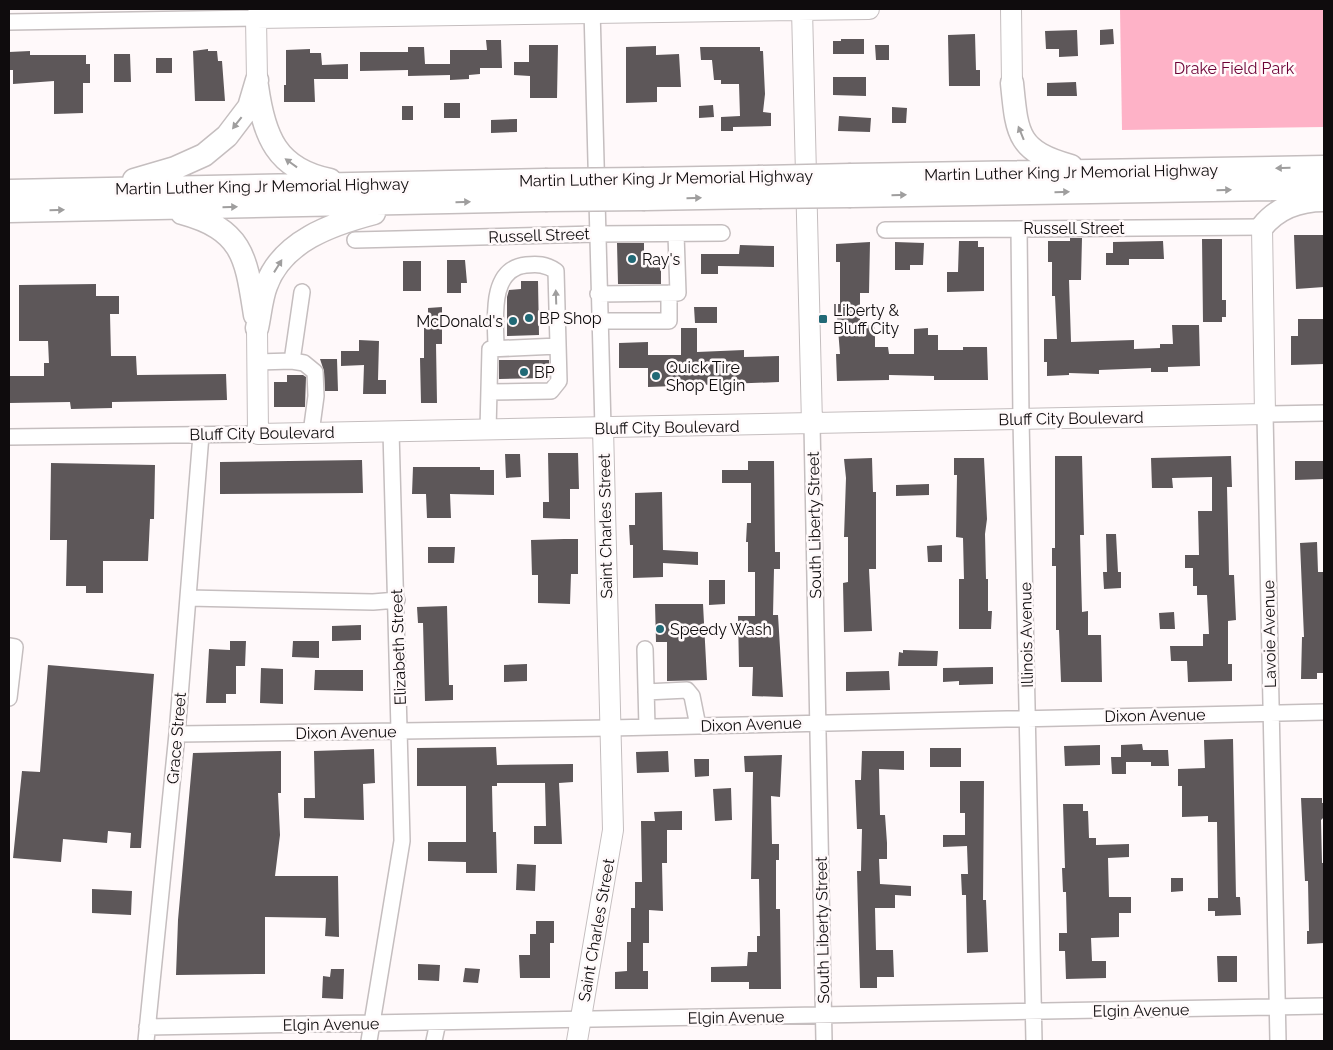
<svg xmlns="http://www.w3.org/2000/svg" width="1333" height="1050" font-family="Raleway,sans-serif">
<rect width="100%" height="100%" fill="#fff9fa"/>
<path fill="#feb2c7" d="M1120 9H1324V127L1122 130Z"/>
<path fill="#5d5759" d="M1113 29 1114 44 1100 45V30Z
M1077 30 1078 56 1059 57V49H1046L1045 31Z
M975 34 976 70H980V86H949L948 35Z
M841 39H864V54H833V41H841Z
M486 40H501L502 68H480V74L469 75V79L450 80V75L408 76V70L360 71V52H408V47H424L425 64H450V50H487Z
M529 45H558L557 98H530V76L514 75V62H529Z
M875 45H889V60H876Z
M656 46V55L679 54 681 87H657V102L626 103V47Z
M700 47H760V51H763L765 94 763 112 771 113V126L733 127V131H721V117L740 116 739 84H721V80H714L712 60H701Z
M208 49V51H217L218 61H222L225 101H195L193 51Z
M310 49V53H321L322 65 348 64V79H314L315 102H284V85H286V50Z
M30 51V55H86V64H90V83H83V113L54 114V81L13 84V70H9V52Z
M114 54H130L131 82H114Z
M156 58H172V73H156Z
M833 77H866V96L833 95Z
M1076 82 1077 96H1047V83Z
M444 103H460V118H444Z
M713 105 714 117 699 118V106Z
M402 106H413V120H402Z
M892 107 907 108 906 123H892Z
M839 116 871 118 870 132 838 131Z
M517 119V132L491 133V120Z
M1294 235H1324V287L1296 289Z
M1070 238H1082L1081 280H1069L1071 342 1134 340V349L1160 348V344H1173L1172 325H1199L1200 366 1168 367V372H1151V368L1099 370V374L1069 373V375L1047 376V362H1044V339H1057L1055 296H1052V262H1048V241H1070Z
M1202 239H1222V300H1226V317H1222V322H1203Z
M959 241H978V247H984V291L947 292V272H958Z
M1163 241 1164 259H1129V265H1106V253H1113V242Z
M870 242 869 293H860V325H875V347H888L889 354H914V329L928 328V335H938V350H963V347H987L988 380H934V376L889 375V380L837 381 836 354H840L836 304H840V262H836V244Z
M895 242 924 243 923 265H910V270H895Z
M617 243H644V263H661V284H618Z
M740 245 774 246V267L718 266V274H701V254H739Z
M447 260H465L467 283H461V293H447Z
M403 261H421V291H403Z
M521 281H538L539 335 507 336V297L509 290 521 289Z
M96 284V296H119V314H110L111 356H136L137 375 226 374 227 400 112 402V408L71 409 70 402 9 403V376H44V363H49L48 341H19V285Z
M442 307V344H436L437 403H421L420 358H424V328H428V308Z
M694 307H717V323H695Z
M1298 319H1324V364L1291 365V336H1298Z
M681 328H697V352L744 350V357L779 356V382L648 387V368H619V343L648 342V355H681Z
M359 340 379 341 378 380H386V394H363L364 365 341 366V351H359Z
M320 359H337L338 391H325L324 371Z
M499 360H549L550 378 499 379Z
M287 375H303L306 377 305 407H274V382H287Z
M548 453H578L579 489H570V519L543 518V502H549Z
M505 454H520L521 477 506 478Z
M1055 456H1082L1084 535H1080L1082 612 1088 611V635H1101L1102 682H1061L1059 630H1056V566H1052V548H1055Z
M1231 456 1232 487H1227L1229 575H1234L1236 620 1228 621V664H1232V681L1188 682 1187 661H1171L1170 646H1203V634H1209L1207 595H1197V586H1193V568H1185V555H1199L1198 511H1212V477L1172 478 1173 488H1152L1151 458Z
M872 458 873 492H876V569H869L872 631 844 632 843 583 848 582V537H844L846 478 844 459Z
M954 458H984L987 519 985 534 986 579H988V611H992L991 629H959V579H964L963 538 956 537 957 475H954Z
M362 460 363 493 220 494V462Z
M748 461H774L775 552H780V569H774L773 615H778L783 697 752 696 753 667H739L738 616H755V572H748V542H746L747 523H751V483H722V470H748Z
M1295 461H1324V479L1295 480Z
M51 463 155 465 154 519H150L148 561H103V593H86V586H66L67 540H50Z
M413 467H480V470H494V495L450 494 451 518H427L426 494H412Z
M929 484V495L896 496V485Z
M662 492 663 550 698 552V565L663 563V577L633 578V545H630L629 525H635V493Z
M1106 534H1116L1118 572H1121V588L1104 589 1103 572H1107Z
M564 539H578V574H571L570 604 538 603V575H532L531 540Z
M1317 542 1318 572H1324V673H1317V679H1301L1302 637H1304L1300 543Z
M942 545V562H928L927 546Z
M428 547H455L454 563H428Z
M709 580H725V604L709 605Z
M655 604H703L707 680 667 681V642H656Z
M447 606 449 685H453V700L425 701 423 623H418L417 607Z
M1174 612 1175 629H1160L1159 613Z
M361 625V640L332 641V626Z
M230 641H246L245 666H236V694H226V703H206L209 649 230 650Z
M293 641H319V658L292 657Z
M903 650 938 651 937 666H898L899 652 903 653Z
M527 664V681L504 682V665Z
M48 665 154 674 141 848H130L131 833 108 831 107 843 63 839 61 862 13 858 22 771 40 772Z
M993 667V684L959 685V681L943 682V668Z
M261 668 283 669V704L260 703Z
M315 670H363V691L314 690Z
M889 671 890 690 846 691V672Z
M1233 739 1236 897H1240L1241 915 1215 916V911H1208V898H1218L1217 822H1208V816L1182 817V786H1178V769L1205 768 1204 740Z
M1142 744 1143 750H1168L1169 766H1151V762H1126V774H1112L1111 757H1121V745Z
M1100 745V765L1065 766 1064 746Z
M496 747 497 765 573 764V782L559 783 562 844H534V826H546L545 783H497V786H492L493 832H496L497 873H466V862L428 861V842H466V786H417V748Z
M930 748H961V767H930Z
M374 749 375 783 363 784 364 820 304 818V798H315L314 751Z
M281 751V793H278L280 835 275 876H338L339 937 325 936 326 918 265 917V974L176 975 178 920 193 753Z
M668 751 669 772 637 773 636 752Z
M862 751H904V770L879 769 880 815H885L887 843V859H879L880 884 911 886V896L895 895V908H875L876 950H893L894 977H877V988H860L857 871H861L862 829H857L855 780H861Z
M782 755 780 797 771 796 772 844H779V860H776V909H780L781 989H749V982H711V967L747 966 748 952H757V936H760L759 879H751L753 772H745L744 756Z
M694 759H709V776L695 777Z
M960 781H984L983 900H986L988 952 967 953 966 895H962L961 874H968L967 846 943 847V835H965V813H960Z
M731 788 732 820 715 821 713 789Z
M1301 798H1322V803H1324V817L1321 820 1322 863H1324V943L1307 944V931H1309L1308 881H1305Z
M1063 804H1083V811H1088L1089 838H1096V845L1129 844V857L1108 858 1109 897H1131V913H1119V937L1091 938 1092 961H1106V978L1066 979 1065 951H1059V933H1067L1066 892H1063L1062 868H1065Z
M682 811V830H667V863H662L663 911 649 910V943H643V971H648V989H615V972L627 971V942H631V908H635V882H642L641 821H655L654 812Z
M517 864 536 865 535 891 516 890Z
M1171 878H1183V891L1171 892Z
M92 889 132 891 131 915 92 913Z
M536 921H554V943H550V978H520L519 955H530V934H536Z
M1217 956H1237V982H1218Z
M418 964 440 965 439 981 418 980Z
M465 968 480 969 478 983 463 982Z
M331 969H344L343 999 322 998 323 976 330 977Z"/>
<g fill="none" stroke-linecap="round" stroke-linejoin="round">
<defs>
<path id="minor" d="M592 9 603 428
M9 22 256 18V9
M1019 229 1021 419 1034 1041
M885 230 1262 227
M355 240 596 234 722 233
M598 294 678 293 676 234
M599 321H669V293
M292 361 304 363 315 372 316 396 311 433
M257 362 292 361 302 292
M489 392 551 391 559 381 556 271C545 264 538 264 526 265 488 269 496 322 496 348
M812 424 824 1041
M488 430 490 349 558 346
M9 437 258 434
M188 598 373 602 397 600
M9 646 15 647 9 698
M645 649 647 727
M646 692 687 690 692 696 698 726
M177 734 610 728 1324 712
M147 1027 1324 1006
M146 1041 177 734 201 435
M369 1041 402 841 391 431
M434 1041 438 1022
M1278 1041 1265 414 1324 413"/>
<path id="major" d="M802 9 812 424
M1011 9 1012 83
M257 80 256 18 869 9
M257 328 258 434 1265 414 1262 227
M577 1041 613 830 603 428"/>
<path id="highway" d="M1012 83C1017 134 1017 151 1071 166
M257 86C264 136 276 169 330 180
M851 175 1324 167
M644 179 758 177
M134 180 175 168 204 155 227 136 249 107 257 80
M9 191 545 180
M851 196 1324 188
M645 199 759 197
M9 211 545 200
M182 213C244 230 246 258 255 315
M1262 227C1278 207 1299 200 1324 200
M257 328C260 315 261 299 266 286 282 241 332 224 374 213"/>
</defs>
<use href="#minor" stroke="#c5bebf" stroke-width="18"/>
<use href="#major" stroke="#c5bebf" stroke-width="22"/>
<use href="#highway" stroke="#c5bebf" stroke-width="25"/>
<use href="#minor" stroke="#fff" stroke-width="15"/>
<use href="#major" stroke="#fff" stroke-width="20"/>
<use href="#highway" stroke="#fff" stroke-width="22"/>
<defs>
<path id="highway-bridge" d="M758 177 851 175
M545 180 644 179
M759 197 851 196
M545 200 645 199"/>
</defs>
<use href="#highway-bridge" stroke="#c5bebf" stroke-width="25" stroke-linecap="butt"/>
<use href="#highway-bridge" stroke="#fff" stroke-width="22"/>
</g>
<defs><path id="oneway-solid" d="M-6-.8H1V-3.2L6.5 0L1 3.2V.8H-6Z" transform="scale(1.25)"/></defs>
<g fill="#9f9e9e">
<use href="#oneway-solid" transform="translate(237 123) rotate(128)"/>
<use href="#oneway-solid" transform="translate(1021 133) rotate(-112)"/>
<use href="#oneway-solid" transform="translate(291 163) rotate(-144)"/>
<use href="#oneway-solid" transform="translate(1283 168) rotate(179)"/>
<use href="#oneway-solid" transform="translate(1224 190) rotate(-1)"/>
<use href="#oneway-solid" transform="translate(1062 192) rotate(-1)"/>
<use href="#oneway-solid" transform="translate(899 195) rotate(-1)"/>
<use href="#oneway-solid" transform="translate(694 198) rotate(-1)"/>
<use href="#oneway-solid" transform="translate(463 202) rotate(-2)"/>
<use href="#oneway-solid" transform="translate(230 207) rotate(-1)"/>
<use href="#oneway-solid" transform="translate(57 210) rotate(-1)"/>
<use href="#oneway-solid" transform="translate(278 266) rotate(-58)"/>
<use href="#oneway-solid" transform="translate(556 297) rotate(-92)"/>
</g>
<g fill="#216976" stroke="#fff9fa" stroke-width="2">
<circle cx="632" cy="259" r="5"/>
<circle cx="529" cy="318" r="5"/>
<rect x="818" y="314" width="10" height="10" rx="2.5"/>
<circle cx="513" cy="321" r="5"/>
<circle cx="524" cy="372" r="5"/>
<circle cx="656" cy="376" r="5"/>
<circle cx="660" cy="629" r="5"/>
</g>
<g text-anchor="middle" stroke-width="5" stroke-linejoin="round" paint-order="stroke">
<g font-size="16" fill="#6b0034" stroke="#fff9fa">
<text x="1234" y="74">Drake Field Park</text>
</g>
<g font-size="16" fill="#0f0c0d" stroke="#fff9fa">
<text transform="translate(1071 172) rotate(-1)" y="6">Martin Luther King Jr Memorial Highway</text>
<text transform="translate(666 178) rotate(-1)" y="6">Martin Luther King Jr Memorial Highway</text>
<text transform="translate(262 186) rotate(-1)" y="6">Martin Luther King Jr Memorial Highway</text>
<text x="1074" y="234">Russell Street</text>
<text transform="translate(539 235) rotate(-2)" y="6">Russell Street</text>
<text transform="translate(1071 418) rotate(-1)" y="6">Bluff City Boulevard</text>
<text transform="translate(667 427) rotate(-1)" y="6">Bluff City Boulevard</text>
<text transform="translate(262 433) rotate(-1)" y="6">Bluff City Boulevard</text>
<text transform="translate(814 525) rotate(-91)" y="6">South Liberty Street</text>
<text transform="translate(605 526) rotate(-91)" y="6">Saint Charles Street</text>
<text transform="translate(1269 634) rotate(-91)" y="6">Lavoie Avenue</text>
<text transform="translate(1026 635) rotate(-91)" y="6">Illinois Avenue</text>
<text transform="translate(398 647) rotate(-92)" y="6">Elizabeth Street</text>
<text transform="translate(1155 715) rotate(-1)" y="6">Dixon Avenue</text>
<text transform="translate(751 724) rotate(-2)" y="6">Dixon Avenue</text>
<text transform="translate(346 732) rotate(-1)" y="6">Dixon Avenue</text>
<text transform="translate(176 738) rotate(-85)" y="6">Grace Street</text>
<text transform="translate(596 930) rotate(-80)" y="6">Saint Charles Street</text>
<text transform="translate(822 930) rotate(-91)" y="6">South Liberty Street</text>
<text transform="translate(1141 1010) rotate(-1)" y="6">Elgin Avenue</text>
<text transform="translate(736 1017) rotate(-1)" y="6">Elgin Avenue</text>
<text transform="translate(331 1024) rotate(-1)" y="6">Elgin Avenue</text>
</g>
<g font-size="16" fill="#0f0c0d" stroke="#fff9fa" text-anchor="start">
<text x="642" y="265">Ray's</text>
<text x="833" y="316">Liberty &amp;<tspan x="833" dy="18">Bluff City</tspan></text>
<text x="539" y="324">BP Shop</text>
<text x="503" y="327" text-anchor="end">McDonald's</text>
<text x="666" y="373">Quick Tire<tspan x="666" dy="18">Shop Elgin</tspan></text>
<text x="534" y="378">BP</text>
<text x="670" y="635">Speedy Wash</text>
</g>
</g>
<rect width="1333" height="1050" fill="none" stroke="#0f0c0d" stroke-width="20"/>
</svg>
